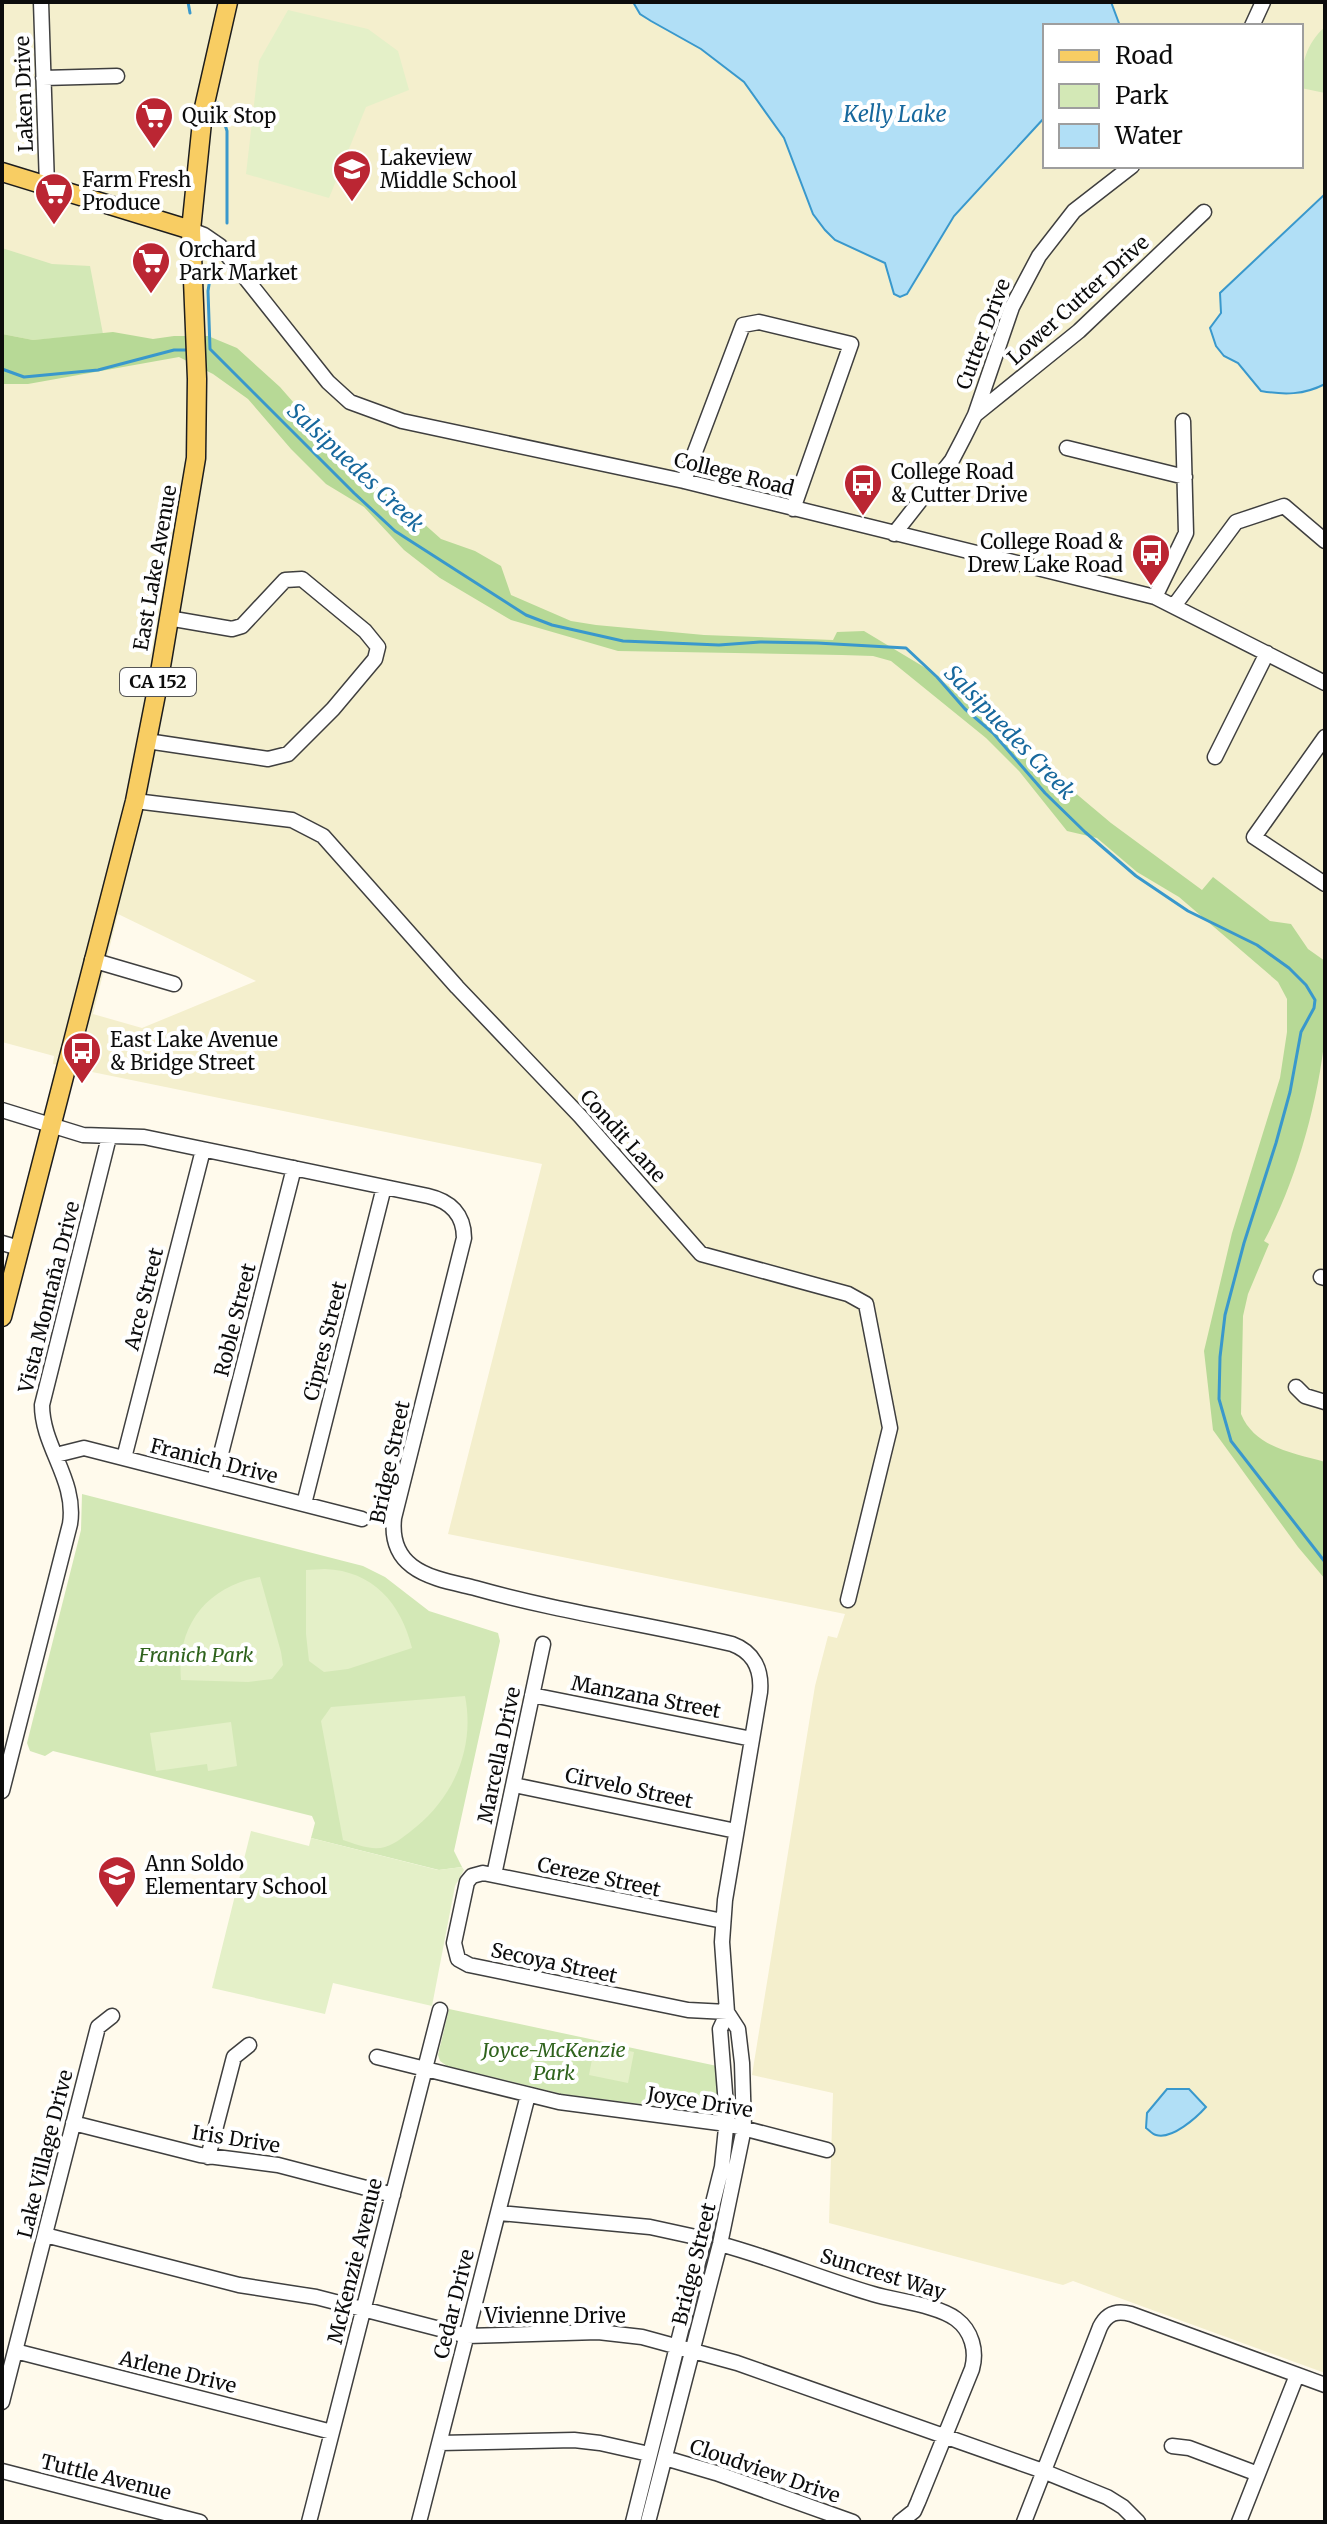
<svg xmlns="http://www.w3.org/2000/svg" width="1327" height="2524" font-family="Merriweather,serif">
<rect width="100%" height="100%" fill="#fffaec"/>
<path fill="#f4efcd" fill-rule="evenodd" d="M2 2H1325V2373L1073 2281 1063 2285 829 2223 833 2093 752 2075 815 1686 828 1636 837 1638 845 1614 448 1534 542 1164 53 1064 54 1056 2 1042ZM1045 26H1301V166H1045ZM118 914 256 981 142 1028 93 1014Z"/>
<path fill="#d3e8b6" d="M1325 27V93L1301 88C1301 66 1306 43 1325 27Z
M2 248 52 264 90 266 103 334 33 340 2 334Z
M82 1494 363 1566 385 1577 429 1611 498 1633 500 1641 454 1851 462 1867 439 1870 311 1838 315 1823 312 1816 53 1751 45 1756 30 1751 27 1743 81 1530Z
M449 2009 717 2066C719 2084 726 2109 703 2112L562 2094 447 2066 440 2061 438 2055Z"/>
<path fill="#b7d996" d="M113 332 153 339 174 336H208L237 348 280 387 328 442 349 457 441 539 475 551 501 566 511 595 571 621 596 625 704 635 833 640 837 632 864 631 929 670 1111 823 1202 890 1213 877 1270 921 1291 924 1308 949 1325 961C1325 985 1327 1011 1325 1035 1318 1103 1296 1182 1264 1241L1269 1244 1248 1294 1243 1316 1241 1414C1255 1448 1294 1453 1325 1462V1579L1298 1547 1213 1430 1204 1351 1232 1233 1280 1078 1287 1032V999L1278 982 1179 897 1137 872 1097 838 1067 831 1019 771 986 738 891 661 873 656 842 655 618 651 511 620 440 578 404 550 364 507 326 484 291 449 248 399 213 374 179 357 28 384H2V334L33 340Z"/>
<path fill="#e4f0c8" d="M288 10 368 29 398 51 409 90 366 107 329 198 246 174 259 61Z
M325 1569C373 1571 401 1603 412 1648L348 1669 324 1672 309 1661 306 1634V1570Z
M260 1577 281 1652 283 1665 272 1679 248 1682 181 1680C176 1626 207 1586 260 1577Z
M465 1696C475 1746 455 1795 416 1827 407 1834 396 1844 385 1847 372 1851 355 1844 343 1840L321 1721 331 1707Z
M231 1722 237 1766 208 1771 207 1764 156 1771 150 1733Z
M251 1831 309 1846 311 1838 438 1870 462 1867 464 1870 455 1886 432 2006 333 1983 325 2014 212 1988Z
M595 2044 634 2052 628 2083 589 2075Z"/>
<path fill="#b1dff6" stroke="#3998cc" stroke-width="2" d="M633 2H1111L1120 26H1045V117L954 216 907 294 900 297 894 294 885 263 835 240 825 230 813 214 784 138 744 82 701 49 651 21 640 14Z
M1325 194V384C1304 395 1284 395 1261 391L1238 363 1224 356 1216 346 1210 328 1221 313 1220 293Z
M1167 2089H1189L1206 2107C1197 2117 1172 2140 1156 2135 1152 2134 1149 2130 1146 2128L1147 2113Z"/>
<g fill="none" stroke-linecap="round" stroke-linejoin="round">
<path stroke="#3998cc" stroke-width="3" d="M188 2 190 13
M218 103 227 131V223
M213 260 208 291 210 349 354 493 395 531 526 615 552 625 623 641 719 645 760 642 817 643 906 648 937 677 965 709 993 733 1045 793 1085 832 1136 876 1188 911 1257 945 1289 968 1306 985 1315 1000 1314 1008 1301 1032 1290 1092 1276 1143 1244 1243 1225 1315 1220 1357 1219 1399 1231 1441 1325 1562
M2 369 24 377 98 370 174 350H190"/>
<defs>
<path id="minor" d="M41 2 47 186
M1252 26 1263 2
M43 78 117 76
M191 230 204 235 220 246 328 382 350 402 402 421 684 481 1155 597 1325 683
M975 415 1079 331 1204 212
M1067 448 1185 477
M684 481 743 325 759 322 851 344 793 509
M894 534 952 460 964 437 975 415 1012 307 1039 256 1074 211 1132 166
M1155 597 1186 533 1183 421
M1174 606 1236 522 1284 506 1325 541
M1325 737 1254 837 1325 884
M147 741 268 759 288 754 333 709 375 659 378 647 365 631 302 579 285 580 242 626 232 629 168 618
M1215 757 1267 653
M135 801 292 820 323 836 457 987 580 1116 701 1254 848 1294 866 1304 890 1428 848 1600
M92 960 174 984
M2 1110 83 1135 144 1137 428 1196C450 1201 464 1214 464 1238L394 1518C392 1537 396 1554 412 1566 429 1579 455 1583 475 1588 560 1612 647 1624 732 1644 754 1652 762 1670 760 1692L725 1900 722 1942 727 2012 738 2029 742 2063 744 2128 720 2244 648 2522
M2 1243 19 1248
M1321 1277 1325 1278
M1296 1387 1305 1396 1325 1402
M56 1455 84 1448 362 1519
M124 1458 203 1150
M214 1481 294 1168
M304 1504 384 1187
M532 1695 752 1739
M514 1785 736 1831
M2 1791 70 1524C77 1480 42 1447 42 1405L109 1137
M494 1875 543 1644
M723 1921 483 1873 472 1876 467 1882 454 1943 458 1959 469 1965 688 2010 727 2012
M377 2057 559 2102 727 2124 827 2150
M73 2123 200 2155 278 2165 393 2195
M208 2157 234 2057 249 2045
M499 2213 650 2227 705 2239
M45 2235 239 2285 316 2297 467 2336 598 2332 642 2337 737 2363 1043 2471 1107 2497 1123 2507 1138 2522
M720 2244C772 2258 822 2279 873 2294 897 2301 937 2305 956 2319 972 2331 977 2351 972 2369L918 2502 914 2511 900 2522
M15 2351 332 2432
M2 2402 98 2027 112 2016
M440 2443 574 2440 600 2443 649 2454
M1172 2446 1189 2448 1258 2474
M665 2458 716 2473 853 2522
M2 2471 200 2522
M309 2522 440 2010
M419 2522 528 2095
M633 2522 722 2167 727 2118 720 2029 727 2014
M1024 2522 1100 2327C1107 2313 1117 2310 1131 2314L1325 2385
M1239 2522 1297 2375"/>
<path id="major" d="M2 172 191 230
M2 1317 135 801 158 684 196 458 197 379 191 230 203 112 228 2"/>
</defs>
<use href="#minor" stroke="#3f3f3f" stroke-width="17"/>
<use href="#major" stroke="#1d1d1d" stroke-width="21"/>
<use href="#minor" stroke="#fff" stroke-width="14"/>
<use href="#major" stroke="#f8cd63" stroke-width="18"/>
</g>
<defs>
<symbol id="supermarket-pin" viewBox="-11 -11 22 30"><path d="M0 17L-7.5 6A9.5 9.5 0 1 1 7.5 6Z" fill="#bb2633" stroke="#fff"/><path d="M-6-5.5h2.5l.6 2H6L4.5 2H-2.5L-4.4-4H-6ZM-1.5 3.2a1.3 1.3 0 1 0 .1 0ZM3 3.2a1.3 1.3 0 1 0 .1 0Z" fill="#fff"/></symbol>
<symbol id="school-pin" viewBox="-11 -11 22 30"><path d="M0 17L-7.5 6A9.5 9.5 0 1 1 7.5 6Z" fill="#bb2633" stroke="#fff"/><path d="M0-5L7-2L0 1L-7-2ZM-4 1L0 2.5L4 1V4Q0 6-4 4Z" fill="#fff"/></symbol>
<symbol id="bus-pin" viewBox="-11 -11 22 30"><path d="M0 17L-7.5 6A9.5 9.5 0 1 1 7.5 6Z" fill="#bb2633" stroke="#fff"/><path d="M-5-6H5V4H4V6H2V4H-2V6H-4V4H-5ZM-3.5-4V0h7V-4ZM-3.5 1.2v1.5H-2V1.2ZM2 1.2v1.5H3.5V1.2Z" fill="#fff"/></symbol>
</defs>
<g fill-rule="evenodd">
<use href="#supermarket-pin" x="132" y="94" width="44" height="60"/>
<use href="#school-pin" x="330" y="147" width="44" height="60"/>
<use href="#supermarket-pin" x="32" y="170" width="44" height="60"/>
<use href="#supermarket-pin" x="129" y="239" width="44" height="60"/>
<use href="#bus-pin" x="841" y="461" width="44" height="60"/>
<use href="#bus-pin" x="1129" y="531" width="44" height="60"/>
<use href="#bus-pin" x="60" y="1029" width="44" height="60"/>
<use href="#school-pin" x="95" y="1853" width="44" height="60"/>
</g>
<g text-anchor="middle" stroke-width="8" stroke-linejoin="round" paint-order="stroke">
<rect fill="#fff" stroke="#555" stroke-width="2" x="120" y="668" width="76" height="28" rx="6"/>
<g font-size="18" font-weight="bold" fill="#0c0c0c">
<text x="158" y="688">CA 152</text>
</g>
<g font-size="20" fill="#0c0c0c" stroke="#fff">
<text transform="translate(24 94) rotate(-92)" y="7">Laken Drive</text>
<text transform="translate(1078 300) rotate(-42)" y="7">Lower Cutter Drive</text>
<text transform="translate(983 334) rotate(-69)" y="7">Cutter Drive</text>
<text transform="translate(734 474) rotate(14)" y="7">College Road</text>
<text transform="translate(155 568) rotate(-80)" y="7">East Lake Avenue</text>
<text transform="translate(623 1136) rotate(48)" y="7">Condit Lane</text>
<text transform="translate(49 1297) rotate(-76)" y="7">Vista Montaña Drive</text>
<text transform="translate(144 1299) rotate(-76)" y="7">Arce Street</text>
<text transform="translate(235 1320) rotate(-76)" y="7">Roble Street</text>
<text transform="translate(325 1341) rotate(-76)" y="7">Cipres Street</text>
<text transform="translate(214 1461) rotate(14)" y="7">Franich Drive</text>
<text transform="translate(390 1462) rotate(-78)" y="7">Bridge Street</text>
<text transform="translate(646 1697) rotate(11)" y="7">Manzana Street</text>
<text transform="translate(499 1755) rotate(-78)" y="7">Marcella Drive</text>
<text transform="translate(629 1788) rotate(12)" y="7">Cirvelo Street</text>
<text transform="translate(599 1877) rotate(12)" y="7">Cereze Street</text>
<text transform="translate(554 1963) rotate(12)" y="7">Secoya Street</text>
<text transform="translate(700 2102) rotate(9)" y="7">Joyce Drive</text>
<text transform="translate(236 2139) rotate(9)" y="7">Iris Drive</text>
<text transform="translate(45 2154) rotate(-76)" y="7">Lake Village Drive</text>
<text transform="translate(355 2261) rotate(-76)" y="7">McKenzie Avenue</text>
<text transform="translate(694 2264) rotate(-76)" y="7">Bridge Street</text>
<text transform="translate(883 2274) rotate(17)" y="7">Suncrest Way</text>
<text transform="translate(454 2304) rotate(-76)" y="7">Cedar Drive</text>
<text x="555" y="2323">Vivienne Drive</text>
<text transform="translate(178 2372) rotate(14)" y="7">Arlene Drive</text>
<text transform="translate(765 2471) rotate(19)" y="7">Cloudview Drive</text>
<text transform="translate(106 2477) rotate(14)" y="7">Tuttle Avenue</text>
</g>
<g font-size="20" fill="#0c0c0c" stroke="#fff" text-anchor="start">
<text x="182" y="123">Quik Stop</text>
<text x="380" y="165">Lakeview<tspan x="380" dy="23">Middle School</tspan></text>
<text x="82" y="187">Farm Fresh<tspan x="82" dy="23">Produce</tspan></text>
<text x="179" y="257">Orchard<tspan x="179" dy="23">Park Market</tspan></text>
<text x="891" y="479">College Road<tspan x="891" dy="23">&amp; Cutter Drive</tspan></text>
<text x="1123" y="549" text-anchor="end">College Road &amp;<tspan x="1123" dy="23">Drew Lake Road</tspan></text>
<text x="110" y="1047">East Lake Avenue<tspan x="110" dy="23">&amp; Bridge Street</tspan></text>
<text x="145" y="1871">Ann Soldo<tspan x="145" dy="23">Elementary School</tspan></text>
</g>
<g font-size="20" font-style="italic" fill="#2f631d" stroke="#fff">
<text x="196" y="1662">Franich Park</text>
<text x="554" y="2057">Joyce-McKenzie<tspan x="554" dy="23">Park</tspan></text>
</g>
<g font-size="22" font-style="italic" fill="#17689d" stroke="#fff">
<text x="895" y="122">Kelly Lake</text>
<text transform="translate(356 467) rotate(43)" y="8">Salsipuedes Creek</text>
<text transform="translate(1010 732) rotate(46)" y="8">Salsipuedes Creek</text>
</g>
</g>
<rect width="1327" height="2524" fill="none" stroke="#0c0c0c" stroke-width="8"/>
<rect x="1043" y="24" width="260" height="144" fill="#ffffff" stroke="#9e9e9e" stroke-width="2"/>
<rect x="1059" y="50" width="40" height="12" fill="#f8cd63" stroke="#9e9e9e" stroke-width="2"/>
<text x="1115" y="64" font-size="24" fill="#0c0c0c">Road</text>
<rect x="1059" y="84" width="40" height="24" fill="#d3e8b6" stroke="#9e9e9e" stroke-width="2"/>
<text x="1115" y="104" font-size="24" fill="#0c0c0c">Park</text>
<rect x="1059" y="124" width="40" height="24" fill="#b1dff6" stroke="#9e9e9e" stroke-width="2"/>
<text x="1115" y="144" font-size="24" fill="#0c0c0c">Water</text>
</svg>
